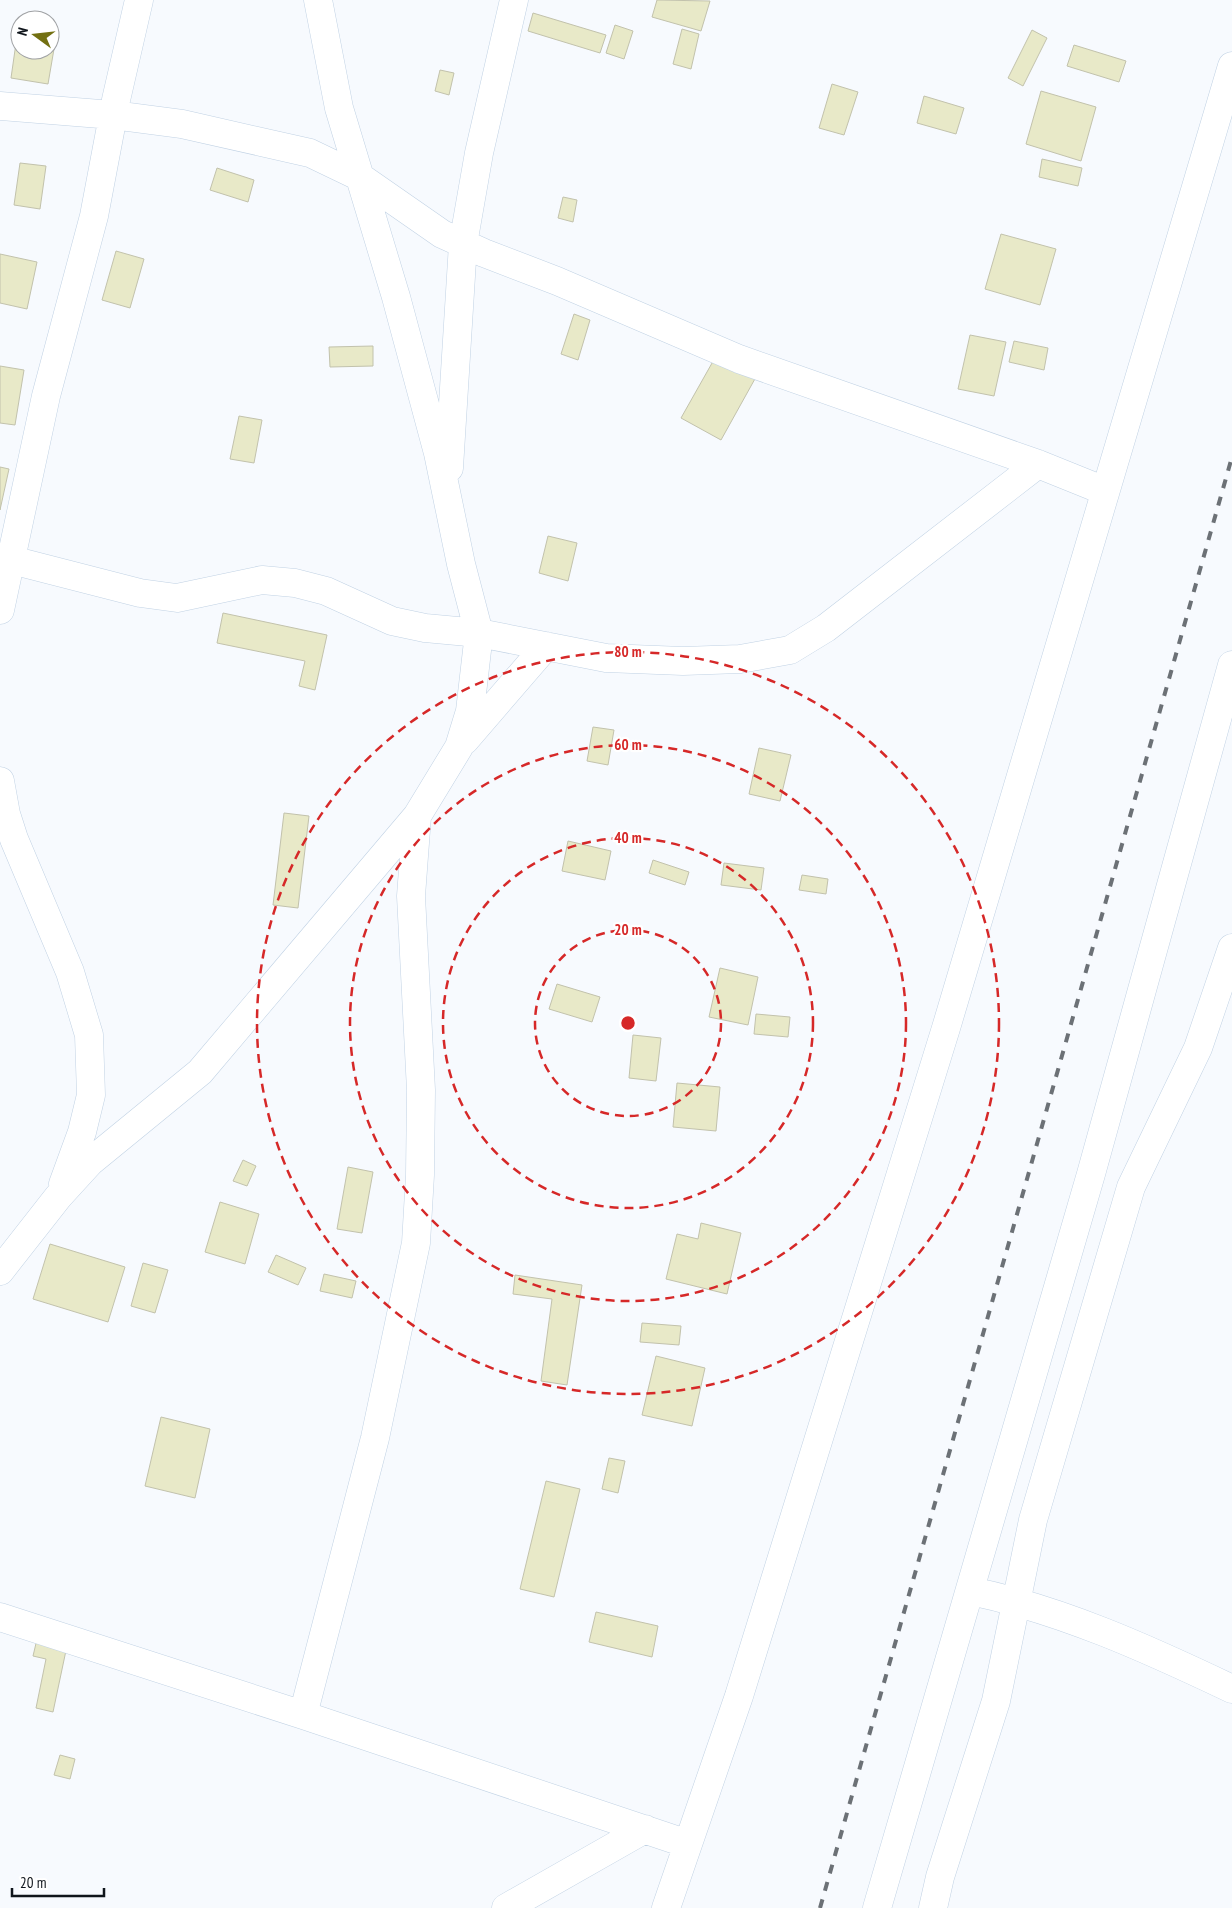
<svg xmlns="http://www.w3.org/2000/svg" width="1232" height="1908" font-family="'PT Sans Narrow',sans-serif">
<rect width="100%" height="100%" fill="#f7fafe"/>
<path fill="#e8e9c8" stroke="#c2c2ac" d="M657 0 710 1 701 31 652 17Z
M533 13 606 35 600 53 528 31Z
M615 25 633 31 624 59 606 53Z
M682 29 699 34 691 69 673 64Z
M1032 30 1047 38 1023 86 1008 78Z
M16 43 20 44V50L54 49 48 84 11 78Z
M1074 45 1126 61 1119 82 1067 66Z
M440 70 454 73 449 95 435 91Z
M832 84 858 92 844 135 819 128Z
M1041 91 1096 107 1081 161 1026 144Z
M924 96 964 108 956 134 917 123Z
M1042 159 1082 168 1078 186 1039 177Z
M20 163 46 166 40 209 14 205Z
M217 168 254 180 248 202 210 190Z
M563 197 577 200 573 222 558 218Z
M1001 234 1056 249 1040 305 985 289Z
M116 251 144 259 130 308 102 300Z
M0 254 37 262 27 309 0 303Z
M574 314 590 320 578 360 561 354Z
M970 335 1006 342 994 396 958 389Z
M1014 341 1048 348 1044 370 1009 362Z
M373 346V366L330 367 329 347Z
M716 356 756 377 721 440 681 418Z
M0 366 24 370 15 425 0 423Z
M239 416 262 420 254 463 230 459Z
M0 467 9 469 0 510Z
M548 536 577 543 568 581 539 573Z
M223 613 327 635 315 690 299 686 305 661 217 643Z
M593 727 614 730 608 765 587 761Z
M759 748 791 755 780 801 749 794Z
M284 813 309 816 298 908 273 905Z
M568 841 611 851 605 880 562 871Z
M653 860 689 872 685 885 649 873Z
M724 863 764 868 761 890 721 885Z
M802 875 828 879 826 894 799 890Z
M720 968 758 977 748 1025 709 1017Z
M557 984 600 997 592 1022 549 1009Z
M756 1014 790 1017 788 1037 754 1034Z
M633 1035 661 1038 656 1081 629 1078Z
M677 1083 720 1087 716 1131 673 1127Z
M243 1160 256 1166 247 1186 233 1181Z
M348 1167 373 1172 362 1233 337 1229Z
M220 1202 259 1214 245 1264 205 1252Z
M701 1223 741 1233 727 1294 666 1279 677 1234 698 1239Z
M50 1244 125 1267 108 1322 33 1299Z
M276 1255 306 1268 298 1285 268 1272Z
M143 1263 168 1270 155 1313 131 1306Z
M324 1274 356 1281 352 1298 320 1291Z
M515 1275 582 1285 567 1385 541 1381 552 1299 513 1294Z
M642 1323 681 1326 679 1345 640 1342Z
M656 1356 705 1368 692 1426 642 1415Z
M161 1417 210 1429 195 1498 145 1486Z
M609 1458 625 1461 618 1493 602 1489Z
M546 1481 580 1489 554 1597 520 1589Z
M596 1612 658 1626 652 1657 589 1642Z
M38 1635 68 1641 53 1712 36 1708 46 1659 33 1656Z
M60 1755 75 1759 70 1779 54 1775Z"/>
<g fill="none" stroke-linecap="round" stroke-linejoin="round">
<defs>
<path id="street" d="M0 106 113 115 182 124 310 153 360 177 442 234 484 253 557 281 739 359 1038 464 1105 491
M449 468 463 244 479 153 514 0
M0 557 140 593 177 598 262 580 295 583 326 591 392 621 425 628 479 633 461 564 438 453 396 297 339 108 318 0
M0 610 46 396 94 216 116 100 139 0
M465 740 546 646
M0 781 6 814 14 839 70 972 89 1035 91 1095 82 1132 63 1184
M0 1271 58 1197 90 1162 200 1072 417 816
M971 1591C1062 1610 1148 1649 1232 1689
M0 1617 303 1715 688 1844
M303 1715 375 1438 416 1243 420 1175 421 1090 411 896 417 816 459 747 470 711 479 633 606 658 683 661 740 659 790 650 826 628 1038 464
M506 1908 645 1829
M666 1908 739 1696 946 1028 1232 66
M877 1908 1091 1174 1232 665
M933 1908 940 1877 996 1701 1033 1520 1131 1187 1198 1048 1232 948"/>
</defs>
<use href="#street" stroke="#c1d2e4" stroke-width="29"/>
<use href="#street" stroke="#fff" stroke-width="28"/>
<path stroke="#6c7176" stroke-width="4" stroke-dasharray="9 9" stroke-linecap="butt" d="M820 1908 1232 457"/>
</g>
<g fill="none" stroke="#d62828" stroke-width="2.5" stroke-dasharray="9 6">
<circle cx="628" cy="1023" r="93"/>
<circle cx="628" cy="1023" r="185"/>
<circle cx="628" cy="1023" r="278"/>
<circle cx="628" cy="1023" r="371"/>
</g>
<circle cx="628" cy="1023" r="8" fill="#d62828" stroke="#fff" stroke-width="2.5"/>
<g font-size="15" text-anchor="middle" font-weight="bold" fill="#d62828" stroke="#fff" stroke-width="4.5" stroke-linejoin="round" paint-order="stroke">
<text x="628" y="657">80 m</text>
<text x="628" y="750">60 m</text>
<text x="628" y="843">40 m</text>
<text x="628" y="935">20 m</text>
</g>
<g transform="translate(35 35) rotate(285)"><circle r="24" fill="#ffffff" stroke="#9fa1a4"/>
<path d="M0-4L9 19L0 12L-9 19Z" fill="#737012"/>
<text y="-8" font-size="14" font-weight="bold" text-anchor="middle" fill="#0f151b">N</text>
</g>
<path d="M12 1888v8h92v-8" fill="none" stroke="#0f151b" stroke-width="2.5"/>
<text x="20" y="1888" font-size="15" fill="#0f151b" stroke="#ffffff" stroke-width="4" paint-order="stroke">20 m</text>
</svg>
